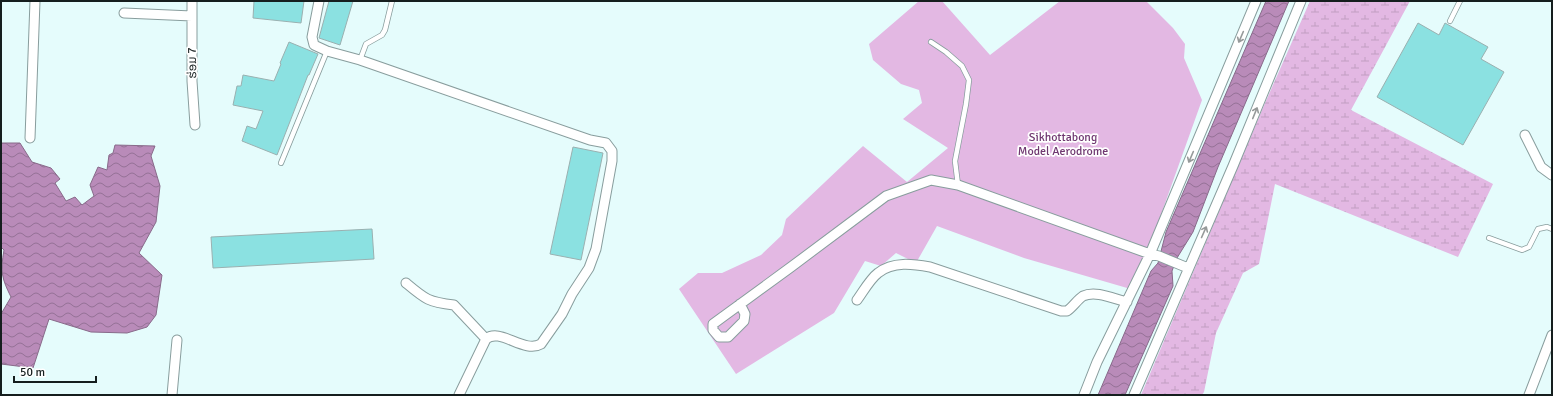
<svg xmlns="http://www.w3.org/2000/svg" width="1553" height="396" font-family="Signika,'Noto Sans Lao',sans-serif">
<defs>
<pattern id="wetland-marsh" width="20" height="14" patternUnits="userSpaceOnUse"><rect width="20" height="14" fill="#e3b8e3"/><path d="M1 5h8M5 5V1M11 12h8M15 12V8" fill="none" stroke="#c29ec2"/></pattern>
<pattern id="water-waves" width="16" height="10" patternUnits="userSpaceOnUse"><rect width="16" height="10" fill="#b98bb9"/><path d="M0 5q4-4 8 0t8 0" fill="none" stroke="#957196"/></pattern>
</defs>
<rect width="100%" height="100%" fill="#e5fcfc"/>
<path fill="url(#wetland-marsh)" d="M1310 1H1410L1351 110 1493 184 1458 257 1275 184 1259 264 1243 273 1216 333 1204 392 1202 395H1141L1262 110Z"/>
<path fill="#e3b8e3" d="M919 1H942L990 55 1060 1H1146L1173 28 1185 44 1184 58 1202 100 1134 290 1024 258 937 226 916 263 896 253 881 266 865 261 834 313 736 374 679 289 698 273H722L761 255 782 235 786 219 863 146 907 182 948 148 903 119 922 103 919 90 901 84 873 60 869 44Z"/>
<path fill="url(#water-waves)" stroke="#886a8a" d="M1266 1H1289L1218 167 1193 232 1177 258 1172 271 1173 286 1125 395H1098L1151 271 1158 263 1166 232Z
M1 143H20L32 162 51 168 60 179 55 183 66 201 75 197 82 205 94 196 90 185 98 167 107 170 109 155 113 153 115 145 155 146 151 156 160 186 156 222 139 253 162 275 156 315 147 327 127 333 91 332 49 319 33 368 1 364V314L11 297C2 279 0 272 4 250L1 247Z"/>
<path fill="#8be1e1" stroke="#9ab0b0" d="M254 1H304L301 23 253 18Z
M329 1H353L340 45 319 38Z
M1418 23 1439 35 1445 23 1488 47 1481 59 1504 72 1463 145 1377 97Z
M289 42 318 54 309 75H308L277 155 242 141 247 126 256 129 263 111 233 105 237 86H241L243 75 274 81 281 64 280 63Z
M573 147 603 153 581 260 550 254Z
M372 229 374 259 213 268 211 237Z"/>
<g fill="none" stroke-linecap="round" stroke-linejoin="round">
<defs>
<path id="service" d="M1450 21 1460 1
M931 42 946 52 962 66 969 80 966 104 955 161 958 185
M360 60 366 44 382 35 385 30 392 1
M281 163 327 51
M1489 238 1522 250 1529 247 1538 229 1547 227 1552 229"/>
<path id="minor" d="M192 1V81L195 125
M319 1 312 37 314 45 327 51 360 60 590 140 606 143 612 151V161L596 249 589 268 572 294 562 314 541 344C524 354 500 327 486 339L459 395
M124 13 192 16
M1525 135 1541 167 1552 175
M30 138 35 1
M406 283C425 299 428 302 454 305L486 339
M857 300C863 292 870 279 878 273 893 261 913 264 930 267L1061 311H1067C1073 307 1077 300 1083 296 1096 290 1114 299 1127 302
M740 304 745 314 744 321 728 337H719L713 330V324L791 267 886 196 931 180 958 185 1150 254 1159 256 1188 268
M172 395 177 340
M1084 395 1097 362 1150 254 1256 1
M1134 395 1233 166 1301 1
M1529 395 1552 335"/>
</defs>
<use href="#service" stroke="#889d9d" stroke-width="6"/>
<use href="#minor" stroke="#889d9d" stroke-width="11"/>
<use href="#service" stroke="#fff" stroke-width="4.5"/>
<use href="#minor" stroke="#fff" stroke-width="9"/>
</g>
<defs><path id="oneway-shaft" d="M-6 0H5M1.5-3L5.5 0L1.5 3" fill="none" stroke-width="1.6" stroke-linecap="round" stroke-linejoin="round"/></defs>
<g stroke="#969a9a">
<use href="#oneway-shaft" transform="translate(1241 37) rotate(113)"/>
<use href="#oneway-shaft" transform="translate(1255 113) rotate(-68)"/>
<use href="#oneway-shaft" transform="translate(1191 157) rotate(113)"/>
<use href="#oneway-shaft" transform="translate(1204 232) rotate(-66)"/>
</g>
<g text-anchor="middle" stroke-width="3.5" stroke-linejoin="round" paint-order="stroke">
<g font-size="12" fill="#151e1e" stroke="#fff">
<text transform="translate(192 63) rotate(-91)" y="4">ຮ່ອມ 7</text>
</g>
<g font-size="12" fill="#6f3770" stroke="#fff">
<text x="1063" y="141">Sikhottabong<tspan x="1063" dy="14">Model Aerodrome</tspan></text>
</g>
</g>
<rect width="1553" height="396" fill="none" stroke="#151e1e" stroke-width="4"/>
<path d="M14 376v6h82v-6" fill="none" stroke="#151e1e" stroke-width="2"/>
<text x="20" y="376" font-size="12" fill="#151e1e" stroke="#ffffff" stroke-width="3" paint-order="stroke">50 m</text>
</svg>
